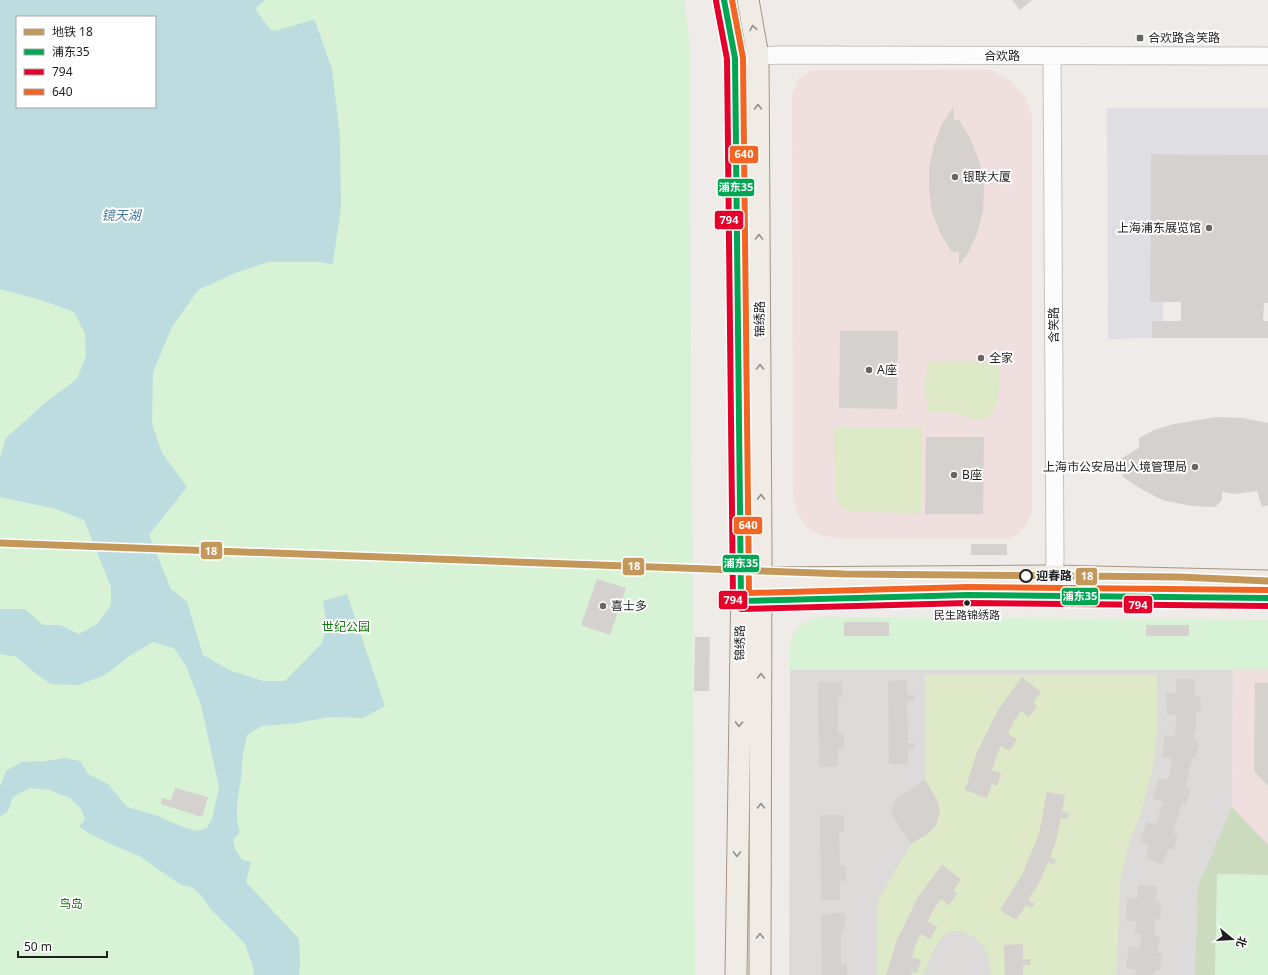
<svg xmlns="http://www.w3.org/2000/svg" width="1268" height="975" font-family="'Noto Sans','Noto Sans SC',sans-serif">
<rect width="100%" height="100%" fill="#eeebe8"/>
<path fill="#dddbd9" d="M1233 669 1232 807 1268 845V975H789L790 670Z"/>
<path fill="#efdfdf" d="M812 70H991L1009 80 1024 95 1032 117V512L1026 525 1017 535 1007 539 835 538 820 535 806 527 797 512 793 494 792 95 798 79Z
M1233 669 1268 670V845L1232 807Z"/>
<path fill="#dee9c8" d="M929 361 999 362C999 380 1004 427 972 419 966 418 961 413 955 413 947 411 938 413 930 413 922 390 923 384 929 361Z
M834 427H922L921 513 853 512C842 509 838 504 835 494Z
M925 675H1157L1158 722 1153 768 1142 809 1128 847 1120 882 1118 944 1116 975H991C991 968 989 958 986 951 978 936 958 924 943 936 934 944 928 964 923 975H878V901L911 844 928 834 936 825 940 810 937 800 925 780Z"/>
<path fill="#ccdabe" d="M1232 807 1268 845V875L1217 874 1215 975H1195L1198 887Z"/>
<path fill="#d8f2d5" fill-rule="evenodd" d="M0 0H684L689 38 695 975H0ZM17 17H155V107H17Z
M819 617 1268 620V670H790C790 639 787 629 819 617Z
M1217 874 1268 875V975H1215Z"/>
<path fill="#dfdee2" d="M1107 108H1268V155L1151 154 1150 302H1163V321H1152V338L1108 339Z"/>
<path fill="#bddce0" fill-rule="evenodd" d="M0 0H265L256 8 257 12 271 30 275 31 312 20 315 21 332 69 340 137 341 207 333 263 331 264 318 262H268L233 274 198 290 172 327 153 372 152 423 162 453 187 487 149 535 171 589 187 602 203 655 229 670 263 681H285L322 643 327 625 323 601 347 594 385 706 363 718 328 717 298 723 262 726 247 735 243 754 241 778 237 804V821L240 832 233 840 235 849 242 860 251 862 246 882 299 939 300 961 299 975H253L254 969 245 944 209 907 202 896 192 887 181 885 139 856 113 845 92 835 79 827 85 819 81 809 70 798 49 790 30 788 13 797 8 811 0 817V786L6 771 21 762 46 761 65 758 80 761 88 774 108 784 127 807 155 815 183 827 197 831 207 828 212 819 219 787 201 705 186 666 174 648 153 642 131 655 105 675 78 685 51 684 35 673 17 657 0 654V609H25L43 625H60L79 634 97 624 111 605V587L84 520 56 509 0 497V458L6 438 46 402 77 379 86 356 85 334 74 312 44 301 0 289ZM17 17H155V107H17Z"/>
<path fill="#d4d1cf" d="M1012 0H1032L1020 10Z
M953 107 954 120H959L969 136 979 160 984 187 983 211 977 234 968 253 959 266V252H952L941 235 932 212 929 188V167L934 145 942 124Z
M1151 154 1268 155V303H1264L1263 321H1268V338H1152V321H1181V302H1150Z
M840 331H898L897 409 839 408Z
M1216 417 1243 418 1268 423V505L1262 507 1257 491 1234 494 1222 492V500L1215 507 1192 506 1162 500 1141 489 1123 477 1122 458 1139 448V438L1154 430 1174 424Z
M926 437H984L983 514H925Z
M971 544H1007V555H971Z
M597 579 626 588 610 635 581 625Z
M844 622H889V636H844Z
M1146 625H1189V636H1146Z
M695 637H710L709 691H694Z
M1022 677 1041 692 1033 703 1037 706 1029 717 1021 711 1014 721 1008 734 1017 739 1010 751 1001 746 996 758 992 770 1001 773 997 786 992 784 987 798 965 790 977 752 998 710Z
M1176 679H1195V696H1200L1201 712H1196V725L1194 741 1199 742 1196 758H1192L1186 787 1191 788 1187 804 1182 803 1173 833 1178 835 1173 850 1168 849 1163 864 1145 858 1149 845 1140 842 1147 821 1156 824 1163 801 1153 799 1159 778 1168 780 1171 767 1172 758 1162 757 1165 735 1175 736 1176 715H1167L1166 693H1176Z
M907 680V695H914V701H907L908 743H915V749H908V764H889L888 681Z
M818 682H842V698H838V733H844V748H838V766L819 767Z
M1255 683H1268V786L1254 771Z
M925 780 937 800 940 810 936 825 928 834 911 844 894 818 892 812 893 804 897 798Z
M175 788 208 797 202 817 161 804 162 798 171 800Z
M1047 792 1065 795 1062 812 1069 813 1068 819 1061 818 1056 841 1050 857 1056 860 1054 865 1048 862 1038 885 1028 900 1035 904 1031 908 1026 905 1016 920 1000 910 1022 875 1039 834Z
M820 815H844V831H839L840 866H846V881H840V900H821Z
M942 865 961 879 953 891 957 894 949 905 941 899 934 909 928 921 937 927 930 939 921 934 915 946 912 957 921 960 917 973 912 972 911 975H886L897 940 918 897Z
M1138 885 1157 886 1156 902 1161 903 1160 919H1155V936L1160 937 1157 953 1162 954 1160 970H1155L1154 975H1135L1136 970 1126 968 1129 946 1139 948 1142 934H1135L1136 921H1126L1127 898 1137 899Z
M845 913V930H841V965L847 964V975H822L821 914Z
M1023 944V959H1030V965H1023V975H1005L1004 945Z"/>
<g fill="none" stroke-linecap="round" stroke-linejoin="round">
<defs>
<path id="minor" d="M1052 56 1055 560 1053 588
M735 58 778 55 1268 56"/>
<path id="major" d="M724 0 735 58 742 578 736 975
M748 0 758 56 761 552 760 975
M749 578 1054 576 1268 581
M748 601 968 595H1053L1268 598"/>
</defs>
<use href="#minor" stroke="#c5c3c2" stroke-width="19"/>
<use href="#major" stroke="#a39685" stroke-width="23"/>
<use href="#minor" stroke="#fcfcfc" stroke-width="17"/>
<use href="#major" stroke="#f1ebe5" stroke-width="21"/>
<defs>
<path id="bus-1" d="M724 0 735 58 741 601 968 595 1268 598"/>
<path id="bus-2" d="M716 1 727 59 733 601 735 606 741 609 968 603 1268 606"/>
<path id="bus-3" d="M732 0 743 58 749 593 968 587 1268 590"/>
</defs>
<use href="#bus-1" stroke="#fff" stroke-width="9"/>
<use href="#bus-2" stroke="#fff" stroke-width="9"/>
<use href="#bus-3" stroke="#fff" stroke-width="9"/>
<use href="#bus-1" stroke="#00a651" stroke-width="6"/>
<use href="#bus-2" stroke="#e4002b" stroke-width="6"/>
<use href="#bus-3" stroke="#f26522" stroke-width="6"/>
<defs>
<path id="metro-1" d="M0 543 845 574 1180 577 1268 581"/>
</defs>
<use href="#metro-1" stroke="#fff" stroke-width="10"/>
<use href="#metro-1" stroke="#c4975a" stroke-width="7"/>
</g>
<defs><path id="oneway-chevron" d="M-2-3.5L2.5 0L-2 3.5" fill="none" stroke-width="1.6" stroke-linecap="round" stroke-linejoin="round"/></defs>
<g stroke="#928f8c">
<use href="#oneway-chevron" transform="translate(753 28) rotate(-100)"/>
<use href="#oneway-chevron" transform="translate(758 107) rotate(-90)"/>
<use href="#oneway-chevron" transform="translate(759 237) rotate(-90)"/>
<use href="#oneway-chevron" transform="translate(760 367) rotate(-90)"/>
<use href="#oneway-chevron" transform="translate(761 497) rotate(-90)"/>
<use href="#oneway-chevron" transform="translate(761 676) rotate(-90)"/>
<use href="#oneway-chevron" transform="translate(739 724) rotate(91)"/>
<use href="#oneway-chevron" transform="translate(761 806) rotate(-90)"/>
<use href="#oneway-chevron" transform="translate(737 854) rotate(91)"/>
<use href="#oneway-chevron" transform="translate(760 936) rotate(-90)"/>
</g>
<g fill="#676665" stroke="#fff" stroke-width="1.5">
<rect x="1136" y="34" width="8" height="8" rx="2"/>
<circle cx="955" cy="177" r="4"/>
<circle cx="1209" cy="228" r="4"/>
<circle cx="981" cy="358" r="4"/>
<circle cx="869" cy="370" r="4"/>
<circle cx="1195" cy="467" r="4"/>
<circle cx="954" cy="475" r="4"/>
<circle cx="603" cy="606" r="4"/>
</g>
<circle fill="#fff" stroke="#1f1f1f" stroke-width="2" cx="1026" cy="576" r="6"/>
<circle fill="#1f1f1f" stroke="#fff" stroke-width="1.5" cx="967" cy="603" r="3.5"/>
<g text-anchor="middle" stroke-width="4" stroke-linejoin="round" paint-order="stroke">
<g font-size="11" fill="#1f1f1f" stroke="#fff">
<text x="967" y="619">民生路锦绣路</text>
</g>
<g font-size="12" fill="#1f1f1f" stroke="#fff" text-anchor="start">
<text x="1148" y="42">合欢路含笑路</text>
<text x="963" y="181">银联大厦</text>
<text x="1201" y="232" text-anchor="end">上海浦东展览馆</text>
<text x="989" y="362">全家</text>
<text x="877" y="374">A座</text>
<text x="1187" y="471" text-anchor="end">上海市公安局出入境管理局</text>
<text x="962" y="479">B座</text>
<text x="611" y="610">喜士多</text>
</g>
<g font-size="12" fill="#1f1f1f" stroke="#fff">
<text x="1002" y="60">合欢路</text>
<text transform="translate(760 319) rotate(-90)" y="4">锦绣路</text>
<text transform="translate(1054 325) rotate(-90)" y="4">含笑路</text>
<text transform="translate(740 643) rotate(-89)" y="4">锦绣路</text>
</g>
<g font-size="12" font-weight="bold" fill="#1f1f1f" stroke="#fff" text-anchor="start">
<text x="1036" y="580">迎春路</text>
</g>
<g font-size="12" fill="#127b0f" stroke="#fff">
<text x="346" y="631">世纪公园</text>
<text x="71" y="908">鸟岛</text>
</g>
<g font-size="13" font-style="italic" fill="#487c9c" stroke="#fff">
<text x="121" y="220">镜天湖</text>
</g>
</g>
<g stroke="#fff" stroke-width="1.5">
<rect x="729" y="145" width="30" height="19" rx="4" fill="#f26522"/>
<rect x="717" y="178" width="38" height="19" rx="4" fill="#00a651"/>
<rect x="714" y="210" width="30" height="20" rx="4" fill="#e4002b"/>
<rect x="733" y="516" width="30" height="19" rx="4" fill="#f26522"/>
<rect x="200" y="541" width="23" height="19" rx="4" fill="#c4975a"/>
<rect x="722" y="554" width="38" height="19" rx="4" fill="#00a651"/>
<rect x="622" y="557" width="23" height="19" rx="4" fill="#c4975a"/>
<rect x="1075" y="567" width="23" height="19" rx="4" fill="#c4975a"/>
<rect x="1061" y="587" width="38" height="19" rx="4" fill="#00a651"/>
<rect x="718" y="590" width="30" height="20" rx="4" fill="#e4002b"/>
<rect x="1123" y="595" width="30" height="19" rx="4" fill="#e4002b"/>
</g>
<g font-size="11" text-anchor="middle" font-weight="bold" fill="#fff">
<text x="744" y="158">640</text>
<text x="736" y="191">浦东35</text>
<text x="729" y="224">794</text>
<text x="748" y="529">640</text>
<text x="211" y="555">18</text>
<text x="741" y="567">浦东35</text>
<text x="634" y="570">18</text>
<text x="1087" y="580">18</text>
<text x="1080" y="600">浦东35</text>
<text x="733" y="604">794</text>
<text x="1138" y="609">794</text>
</g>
<rect x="16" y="16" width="140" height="92" fill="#ffffff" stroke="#a5a5a5"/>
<rect x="24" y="29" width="20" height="6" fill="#c4975a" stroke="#a5a5a5"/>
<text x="52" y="36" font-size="12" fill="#1f1f1f">地铁 18</text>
<rect x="24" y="49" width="20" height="6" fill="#00a651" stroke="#a5a5a5"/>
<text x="52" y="56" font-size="12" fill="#1f1f1f">浦东35</text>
<rect x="24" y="69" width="20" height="6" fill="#e4002b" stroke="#a5a5a5"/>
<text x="52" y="76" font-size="12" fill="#1f1f1f">794</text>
<rect x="24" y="89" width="20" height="6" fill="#f26522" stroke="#a5a5a5"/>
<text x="52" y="96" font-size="12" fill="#1f1f1f">640</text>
<g transform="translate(1232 939) rotate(108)" stroke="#ffffff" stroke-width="3" paint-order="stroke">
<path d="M0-3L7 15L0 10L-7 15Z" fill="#1f1f1f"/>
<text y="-6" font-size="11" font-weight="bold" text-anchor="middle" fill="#1f1f1f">北</text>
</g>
<path d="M18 951v6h89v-6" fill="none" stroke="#1f1f1f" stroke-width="2"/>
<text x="24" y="951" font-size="12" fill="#1f1f1f" stroke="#ffffff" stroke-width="3" paint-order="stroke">50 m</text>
</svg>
